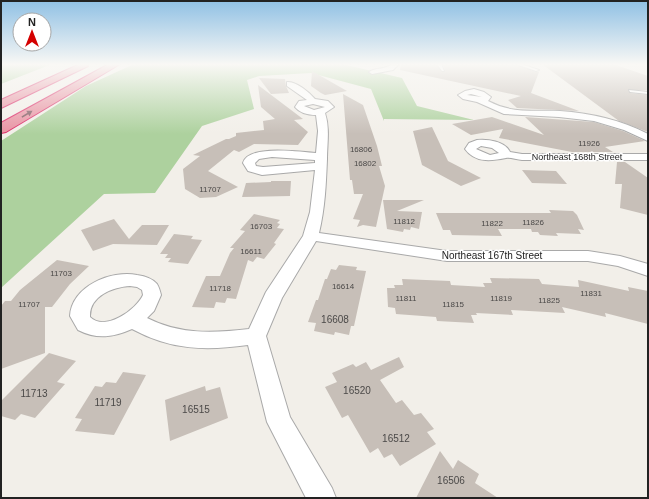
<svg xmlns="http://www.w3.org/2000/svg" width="649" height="499" font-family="Arial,sans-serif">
<rect width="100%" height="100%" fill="#f2efe9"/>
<path fill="#add19e" d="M1 64H52L1 84Z
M134 64H342L402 78 417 106 474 120 384 119V121L371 89 311 73 259 76 247 80 254 109 202 126 155 193 104 194 1 288V141L86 86Z"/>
<path fill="#c7bfb8" d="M401 64H436L442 72 445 71 443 64H515L536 72H539L531 93 579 111 517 108 508 100 521 96 400 70Z
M542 64H613L648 76V90H628L630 93 648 95V132L619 121Z
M312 71 347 91 325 95 321 93 311 86Z
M259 78 285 79 286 86 289 93 271 94Z
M258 85 303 119 294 120 308 132 298 145 254 144 239 152 234 150 208 171 238 187 216 197 200 198 185 189 183 169 200 156 193 155 226 139H229L236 136V133L264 130 263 121 275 119 261 107Z
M343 94 363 105 377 146 382 166H379L385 186 376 227 363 225 357 227 360 220 353 219 363 194H354L352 180H350Z
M492 117 544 135 525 117 594 122 623 131 645 141 605 147 613 152H572L499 138 503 129 471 135 452 124Z
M432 127 448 161 481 178 461 186 422 165 413 131Z
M617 162H625L648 178V215L620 208 622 184H615Z
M522 170 556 171 567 184 532 183Z
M271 181H291L290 196 242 197 246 183 271 182Z
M383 200H424L397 211 422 212 419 229 411 227 410 230 404 229 403 232 387 229Z
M549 210 573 211 577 215 584 230 578 229 581 234 556 233 558 236 540 235 538 232H532L531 229H498L502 236 452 235 450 230H443L436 213H551Z
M254 214 280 220 277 223 280 224 277 228 284 229 274 243 276 244 264 259 257 257 253 262 248 260 236 299 227 298 225 303 216 302 214 308 192 307 206 276H220L230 253 234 248H230L245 231 240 230Z
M114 219 129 239 142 225H169L157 245 113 244 93 251 81 230Z
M174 234 193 236 191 239 202 240 188 264 168 262 171 258H165L168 254H160Z
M57 260 89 266 70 284 52 307H45V353L1 369V306L5 301H11L20 290Z
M339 265 357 267 356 270 366 271 354 326H351L349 335 335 332 334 335 314 331 316 323 308 322 316 300H318L325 279H327L331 269 336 270Z
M490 278 539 279 542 284 579 287 578 280 629 291 628 287 648 291V324L605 313 606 317 562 307 565 313 511 310 513 315 476 313 477 315H471L474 323 437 321 436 317 396 314 395 308 388 307 387 288H395L394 285H403L402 279 450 281 451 285 485 287 483 283H492Z
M49 353 76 361 57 382 65 384 35 418 21 414 15 420 1 416V401Z
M399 357 404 367 380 380 396 403 402 400 414 415 421 413 434 429 427 432 436 444 400 466 392 454 384 458 378 448 370 453 348 415 342 418 325 387 337 382 332 373 353 364 356 367 366 362 371 370Z
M123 372 146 375 114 435 75 431 82 419 75 418 95 386 102 387 106 382 116 383Z
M205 386 206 391 220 387 228 418 170 441 165 400Z
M440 451 453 469 458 460 479 474 475 483 498 498H416Z"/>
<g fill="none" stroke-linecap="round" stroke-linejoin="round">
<defs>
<path id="lane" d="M437 64H441L444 71H442Z
M516 64H521L539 70 536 71Z
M629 90 648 92V94L630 92Z"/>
<path id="street" d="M392 64H399L393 70 372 74 369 72C376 67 386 70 392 64Z
M287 82C296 81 309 92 315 99L328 101 334 107 325 113C330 128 327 144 327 159 326 184 325 208 319 233L447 251H588L620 256 648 264V276L618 266 588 261H447L316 241 282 298 266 336 290 417 332 488 336 498H306L267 422 248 345C205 351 171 350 132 329 114 337 97 340 78 330L70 316C72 286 111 270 137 275 144 276 152 278 157 284 159 287 160 291 161 295L154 311 147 318C180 335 214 333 249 329L266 292 303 236 310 212 315 170 262 175 248 171 243 163C248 144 301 152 316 153L318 131 316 115C308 115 300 113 295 107L299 101 307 100 287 86ZM313 104 325 107 314 110 304 106ZM272 157 315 160V163L263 167 256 166 255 163 259 159ZM130 286 137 287 142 290 143 295C136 310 105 332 90 317 89 296 113 287 130 286Z
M474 89 484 92 491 97 488 101C513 114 532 110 560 111 590 113 621 120 648 134V141L624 130 594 121 559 117 504 114 477 102 463 99 458 95 465 91ZM471 94 482 97 467 95Z
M477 140C487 139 505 141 510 152L522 154H648V160H522C517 160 510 157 506 158 491 161 475 163 465 149L469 143ZM481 146 492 148 499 153 490 155 476 149Z"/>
<path id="highway" d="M80 64H85L88 66 1 108V100Z
M109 64H120L6 132 1 133V123Z"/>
</defs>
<use href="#lane" stroke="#a9a9a9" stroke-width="2"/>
<use href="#street" stroke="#a9a9a9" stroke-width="2"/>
<use href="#highway" stroke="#dc2a67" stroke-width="2"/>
<use href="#lane" fill="#fff" fill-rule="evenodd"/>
<use href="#street" fill="#fff" fill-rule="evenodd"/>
<use href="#highway" fill="#e892a2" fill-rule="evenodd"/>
</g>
<defs><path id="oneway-solid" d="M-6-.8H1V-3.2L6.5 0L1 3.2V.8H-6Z"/></defs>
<use fill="#7b545c" href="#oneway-solid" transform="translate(27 114) rotate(-31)"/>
<linearGradient id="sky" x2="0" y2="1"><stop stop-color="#8fc0e4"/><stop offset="0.48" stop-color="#f9f8f5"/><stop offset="1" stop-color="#f9f8f5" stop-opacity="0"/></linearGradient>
<rect width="649" height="134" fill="url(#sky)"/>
<g text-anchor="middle" stroke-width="3" stroke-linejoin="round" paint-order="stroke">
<g font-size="8" fill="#4b4948">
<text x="589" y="146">11926</text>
<text x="361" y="152">16806</text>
<text x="365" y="166">16802</text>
<text x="210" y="192">11707</text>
<text x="404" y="224">11812</text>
<text x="533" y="225">11826</text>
<text x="492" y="226">11822</text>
<text x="261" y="229">16703</text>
<text x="251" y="254">16611</text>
<text x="61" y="276">11703</text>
<text x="343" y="289">16614</text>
<text x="220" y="291">11718</text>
<text x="591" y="296">11831</text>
<text x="406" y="301">11811</text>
<text x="501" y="301">11819</text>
<text x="549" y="303">11825</text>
<text x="29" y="307">11707</text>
<text x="453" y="307">11815</text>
</g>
<g font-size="9" fill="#222" stroke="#fff">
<text x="577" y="160">Northeast 168th Street</text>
</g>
<g font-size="10" fill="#222" stroke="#fff">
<text x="492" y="259">Northeast 167th Street</text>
</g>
<g font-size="10" fill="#4b4948">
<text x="335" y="323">16608</text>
<text x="357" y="394">16520</text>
<text x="34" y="397">11713</text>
<text x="108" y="406">11719</text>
<text x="196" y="413">16515</text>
<text x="396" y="442">16512</text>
<text x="451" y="484">16506</text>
</g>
</g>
<rect width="649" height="499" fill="none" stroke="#222222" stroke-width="4"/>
<g transform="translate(32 32)"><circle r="19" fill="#ffffff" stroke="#a7a7a7"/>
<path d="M0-3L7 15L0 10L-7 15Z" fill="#d40000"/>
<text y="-6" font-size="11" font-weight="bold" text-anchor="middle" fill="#222222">N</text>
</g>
</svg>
